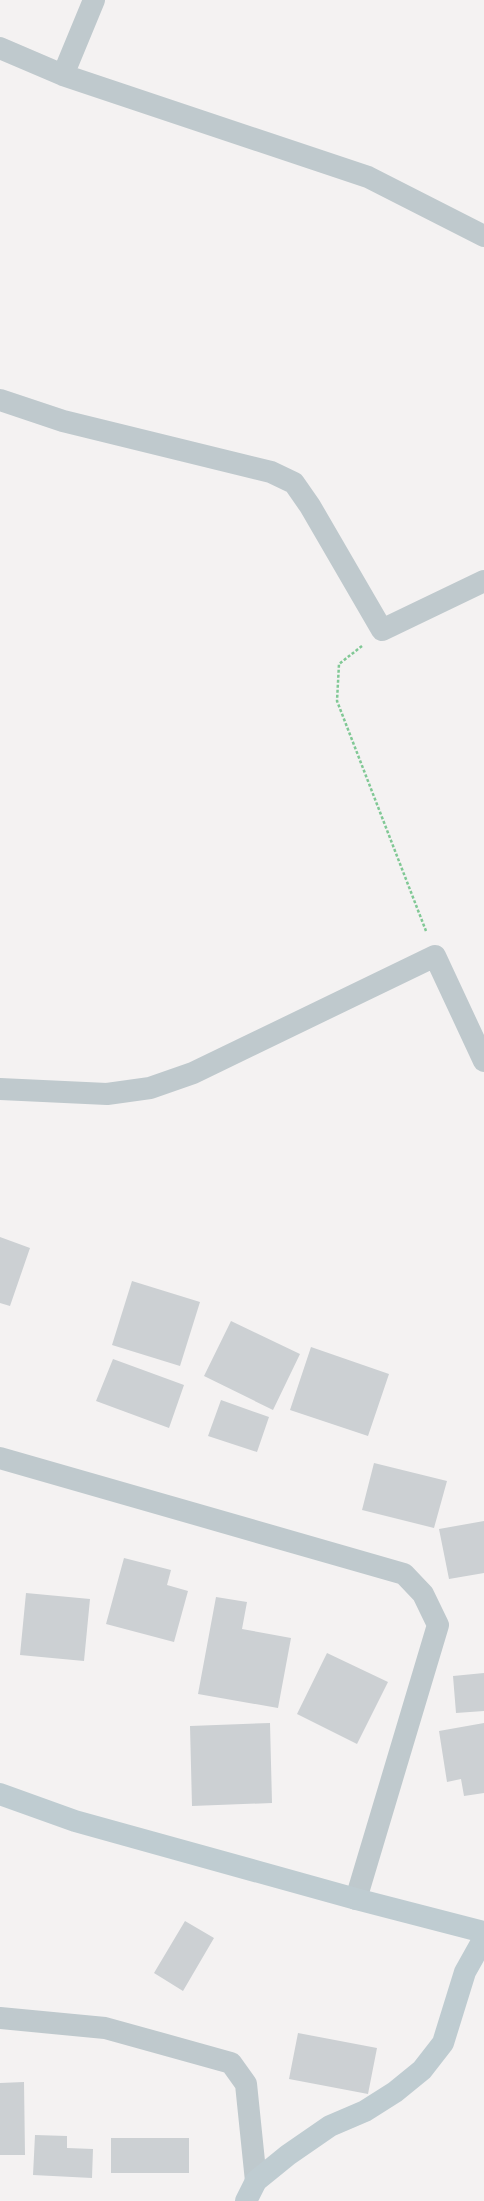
<svg xmlns="http://www.w3.org/2000/svg" width="484" height="2201" font-family="Inter,sans-serif">
<rect width="100%" height="100%" fill="#f4f2f2"/>
<path fill="#ccd0d3" d="M0 1237 30 1248 10 1306 0 1303Z
M132 1281 200 1302 180 1366 112 1345Z
M231 1321 300 1354 273 1410 204 1376Z
M311 1347 389 1374 368 1436 290 1410Z
M113 1359 184 1385 169 1428 96 1401Z
M221 1400 269 1417 257 1452 208 1436Z
M374 1463 447 1481 434 1528 362 1510Z
M484 1521V1573L449 1579 439 1529Z
M124 1558 171 1570 167 1585 188 1591 174 1642 106 1624Z
M26 1593 90 1599 84 1661 20 1655Z
M216 1597 247 1602 242 1629 291 1638 278 1708 198 1694Z
M327 1653 388 1682 357 1744 297 1714Z
M484 1673V1711L456 1713 453 1676Z
M270 1723 272 1803 192 1806 190 1726Z
M484 1723V1793L464 1796 461 1779 447 1782 439 1731Z
M185 1921 214 1938 183 1991 154 1973Z
M298 2033 377 2048 368 2094 289 2079Z
M24 2082 25 2155H0V2083Z
M35 2135 67 2136V2148L93 2149 92 2178 33 2175Z
M111 2138H189V2173H111Z"/>
<g fill="none" stroke-linecap="round" stroke-linejoin="round">
<path stroke="#80c895" stroke-width="2.5" stroke-dasharray="3 2" stroke-linecap="butt" d="M362 646 339 664 337 701 426 931"/>
<path stroke="#bfc9cd" stroke-width="22" d="M0 48 63 75 368 177 484 236
M63 75 94 0
M0 400 63 421 271 472 294 483 310 506 382 630 484 581
M0 1089 107 1094 150 1088 193 1073 435 956 484 1061
M0 1458 404 1574 423 1594 438 1625 356 1899
M0 2018 105 2028 231 2063 246 2084 256 2181"/>
<path stroke="#bfccd1" stroke-width="22" d="M0 1794 75 1821 356 1899 484 1932
M246 2201 256 2181 288 2155 330 2126 365 2111 395 2092 422 2070 443 2043 465 1972 484 1938"/>
</g>
</svg>
